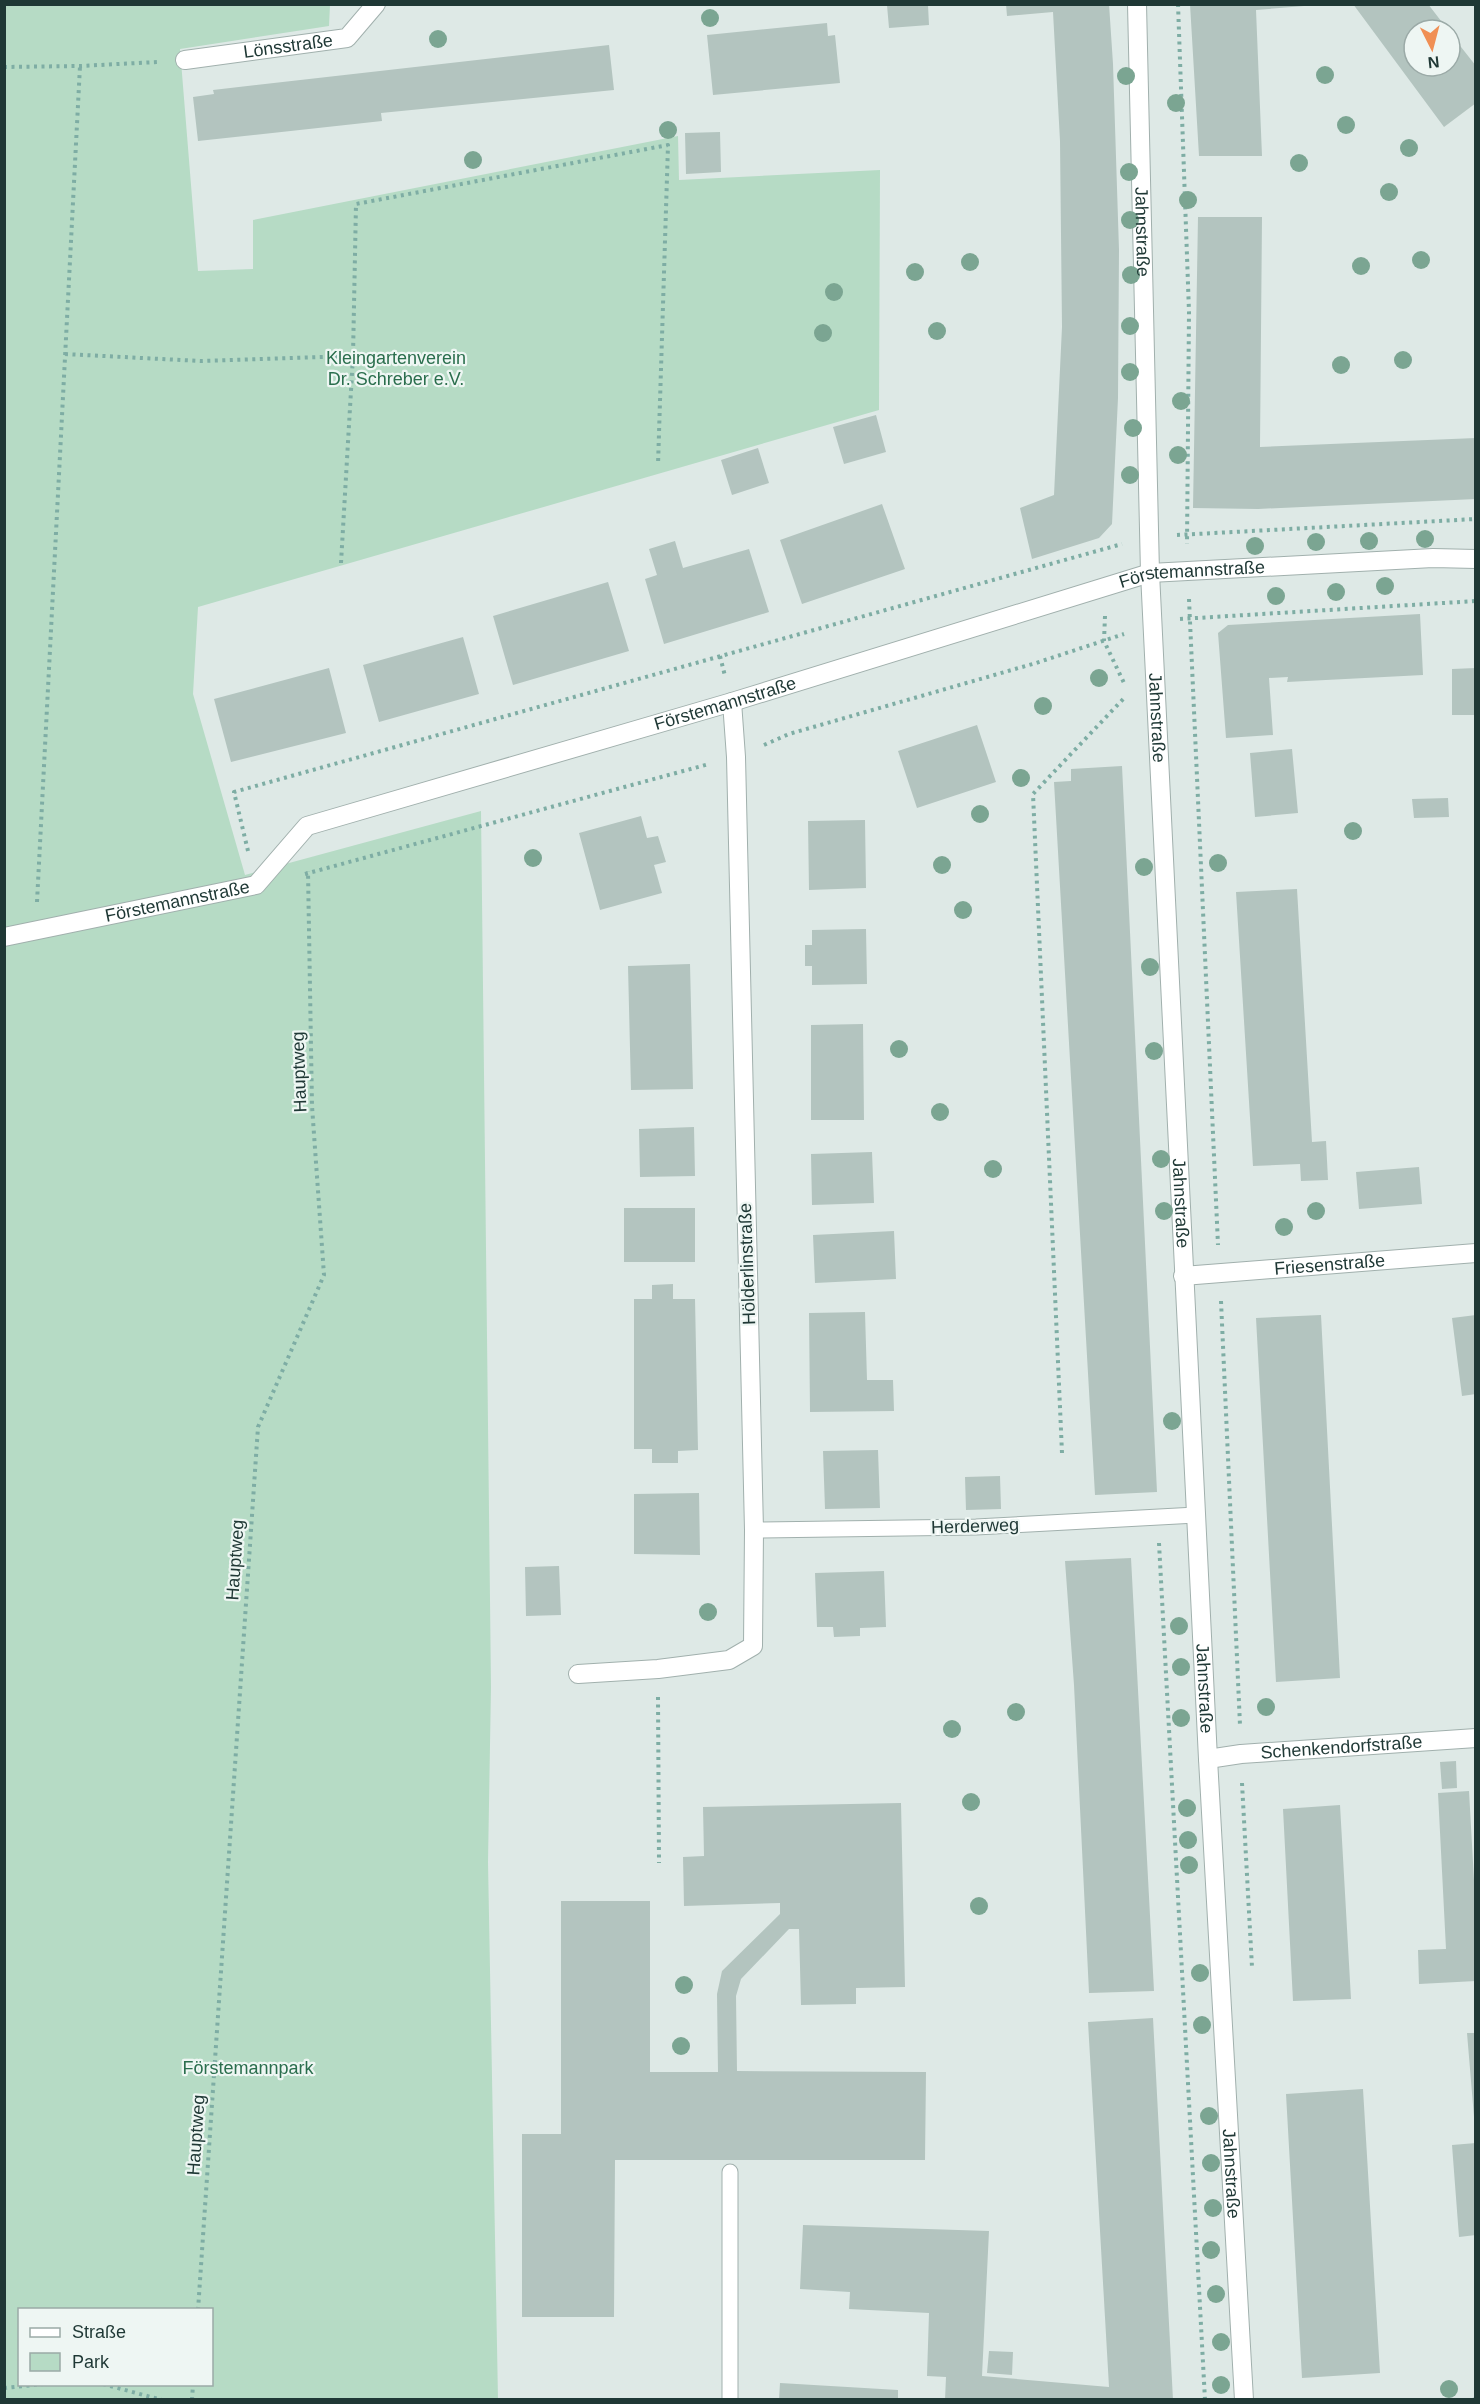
<svg xmlns="http://www.w3.org/2000/svg" width="1480" height="2404" font-family="Arial,sans-serif">
<rect width="100%" height="100%" fill="#dee9e6"/>
<path fill="#b6dbc5" fill-rule="evenodd" d="M5 5H330L329 26 180 49 198 271 253 269V220L678 136 679 180 880 170 879 410 198 607 193 694 245 875 481 811 491 1687 488 1862 498 2399 5 2400ZM20 2310H212V2384H20Z"/>
<path fill="#b3c4bf" d="M1006 4H1109L1113 64 1119 250 1118 398 1112 524 1099 538 1032 559 1020 508 1054 495 1062 327 1060 141 1053 12 1007 16Z
M1190 4H1304V6L1256 10 1262 156H1199Z
M1353 4H1428L1448 30H1414V66H1450V33L1476 66V103L1444 127Z
M887 5H928L929 25 889 28Z
M827 23 828 36 835 35 840 83 713 95 707 35Z
M609 45 614 90 381 113 382 121 198 141 193 97 214 94 213 90Z
M720 132 721 172 686 174 685 133Z
M1198 217H1262L1260 447 1476 438V499L1258 509 1193 508Z
M876 415 886 452 844 464 833 427Z
M758 448 769 483 732 495 721 460Z
M882 504 905 569 802 604 780 540Z
M675 541 683 568 749 549 769 612 664 644 645 579 657 575 649 549Z
M608 582 629 651 513 685 493 616Z
M1420 614 1423 675 1287 682 1288 677 1269 678 1273 735 1226 738 1218 633 1228 625Z
M463 637 479 694 379 722 363 665Z
M329 668 346 733 231 762 214 699Z
M1476 668V715H1452V669Z
M977 725 996 782 917 808 898 751Z
M1292 749 1298 813 1255 817 1250 753Z
M1122 766 1157 1492 1095 1495 1054 782 1071 781V769Z
M1448 798 1449 817 1414 818 1412 799Z
M641 816 647 838 658 836 666 862 654 865 662 893 600 910 579 833Z
M865 820 866 888 809 890 808 821Z
M1297 889 1312 1142 1326 1141 1328 1180 1301 1181 1300 1164 1253 1166 1236 892Z
M866 929 867 984 812 985V966H805V945H812V930Z
M690 964 693 1089 631 1090 628 966Z
M863 1024 864 1120H811V1025Z
M694 1127 695 1176 640 1177 639 1129Z
M872 1152 874 1203 812 1205 811 1154Z
M1419 1167 1422 1204 1359 1209 1356 1172Z
M624 1208H695V1262H624Z
M894 1231 896 1279 815 1283 813 1235Z
M673 1284V1299H695L698 1450 678 1451V1463H652V1449H634V1299H652V1285Z
M865 1312 867 1380H893L894 1411 810 1412 809 1313Z
M1321 1315 1340 1678 1276 1682 1256 1318Z
M1476 1315V1394L1462 1396 1452 1318Z
M878 1450 880 1508 825 1509 823 1451Z
M1000 1476 1001 1509 966 1510 965 1477Z
M699 1493 700 1555 634 1554V1494Z
M1131 1558 1154 1991 1089 1993 1074 1685 1065 1561Z
M559 1566 561 1615 526 1616 525 1567Z
M884 1571 886 1627 860 1628V1636L834 1637 833 1627H817L815 1573Z
M1456 1761 1457 1788 1442 1789 1440 1762Z
M1469 1791 1476 1916V1981L1419 1984 1418 1950 1446 1949 1438 1793Z
M901 1803 905 1987 856 1988V2004L801 2005 799 1929H789L741 1979 736 1996 737 2071 926 2072 925 2160H615L614 2317H522V2134H561V1901H650V2072H718L717 1994 722 1971 780 1914V1903L684 1906 683 1857 704 1856 703 1807Z
M1340 1805 1351 1999 1293 2001 1283 1809Z
M1153 2018 1173 2400H945L946 2377 927 2376 929 2313 849 2309 850 2292 800 2289 803 2225 989 2231 982 2376 1109 2387 1088 2022Z
M1467 2033H1476V2117H1474Z
M1363 2089 1380 2373 1302 2378 1286 2094Z
M1476 2143V2235L1459 2237 1452 2145Z
M989 2351 1013 2352 1012 2375 987 2373Z
M780 2383 898 2390V2400H779Z"/>
<g fill="none" stroke-linecap="round" stroke-linejoin="round">
<defs>
<path id="service" d="M754 1530 976 1527 1196 1515
M730 2172V2400"/>
<g id="minor">
<path id="s1" d="M1137 4 1150 573 1208 1759 1244 2400"/>
<path id="s2" d="M185 60 347 38 376 4"/>
<path id="s3" d="M4 937 256 885 307 826 732 702 1150 573 1433 558 1476 559"/>
<path id="s4" d="M1183 1276 1476 1253"/>
<path d="M578 1674 658 1669 729 1660 753 1646 754 1530 736 757 732 702"/>
<path id="s5" d="M1208 1759 1241 1754 1476 1738"/>
</g>
</defs>
<use href="#service" stroke="#a1b0ad" stroke-width="17"/>
<use href="#minor" stroke="#a1b0ad" stroke-width="20"/>
<path stroke="#7eada4" stroke-width="4" stroke-dasharray="3 4.5" stroke-linecap="butt" d="M1178 4 1189 312 1187 544
M4 67 80 66 157 62
M65 354 200 361 353 356
M1177 535 1476 519
M341 563 353 356 356 204 668 145 658 465
M1189 599 1218 1245
M1105 616 1104 641 1125 685
M1180 619 1476 601
M720 656 725 676
M764 745 789 734 1036 663 1124 634
M248 851 234 792 1122 544
M305 874 709 764
M37 902 80 66
M1221 1301 1240 1725
M1062 1453 1033 794 1126 696
M1159 1543 1205 2400
M658 1697 659 1863
M1242 1783 1252 1967
M198 2310 258 1427 324 1275 312 1106 308 871
M103 2384 162 2400
M4 2388 43 2384
M192 2400 193 2384
M1473 2400 1476 2399"/>
<use href="#service" stroke="#fff" stroke-width="15"/>
<use href="#minor" stroke="#fff" stroke-width="18"/>
</g>
<g fill="#7ba592">
<circle cx="710" cy="18" r="9"/>
<circle cx="438" cy="39" r="9"/>
<circle cx="1325" cy="75" r="9"/>
<circle cx="1126" cy="76" r="9"/>
<circle cx="1176" cy="103" r="9"/>
<circle cx="1346" cy="125" r="9"/>
<circle cx="668" cy="130" r="9"/>
<circle cx="1409" cy="148" r="9"/>
<circle cx="473" cy="160" r="9"/>
<circle cx="1299" cy="163" r="9"/>
<circle cx="1129" cy="172" r="9"/>
<circle cx="1389" cy="192" r="9"/>
<circle cx="1188" cy="200" r="9"/>
<circle cx="1130" cy="220" r="9"/>
<circle cx="1421" cy="260" r="9"/>
<circle cx="970" cy="262" r="9"/>
<circle cx="1361" cy="266" r="9"/>
<circle cx="915" cy="272" r="9"/>
<circle cx="1131" cy="275" r="9"/>
<circle cx="834" cy="292" r="9"/>
<circle cx="1130" cy="326" r="9"/>
<circle cx="937" cy="331" r="9"/>
<circle cx="823" cy="333" r="9"/>
<circle cx="1403" cy="360" r="9"/>
<circle cx="1341" cy="365" r="9"/>
<circle cx="1130" cy="372" r="9"/>
<circle cx="1181" cy="401" r="9"/>
<circle cx="1133" cy="428" r="9"/>
<circle cx="1178" cy="455" r="9"/>
<circle cx="1130" cy="475" r="9"/>
<circle cx="1425" cy="539" r="9"/>
<circle cx="1369" cy="541" r="9"/>
<circle cx="1316" cy="542" r="9"/>
<circle cx="1255" cy="546" r="9"/>
<circle cx="1385" cy="586" r="9"/>
<circle cx="1336" cy="592" r="9"/>
<circle cx="1276" cy="596" r="9"/>
<circle cx="1099" cy="678" r="9"/>
<circle cx="1043" cy="706" r="9"/>
<circle cx="1021" cy="778" r="9"/>
<circle cx="980" cy="814" r="9"/>
<circle cx="1353" cy="831" r="9"/>
<circle cx="533" cy="858" r="9"/>
<circle cx="1218" cy="863" r="9"/>
<circle cx="942" cy="865" r="9"/>
<circle cx="1144" cy="867" r="9"/>
<circle cx="963" cy="910" r="9"/>
<circle cx="1150" cy="967" r="9"/>
<circle cx="899" cy="1049" r="9"/>
<circle cx="1154" cy="1051" r="9"/>
<circle cx="940" cy="1112" r="9"/>
<circle cx="1161" cy="1159" r="9"/>
<circle cx="993" cy="1169" r="9"/>
<circle cx="1164" cy="1211" r="9"/>
<circle cx="1316" cy="1211" r="9"/>
<circle cx="1284" cy="1227" r="9"/>
<circle cx="1172" cy="1421" r="9"/>
<circle cx="708" cy="1612" r="9"/>
<circle cx="1179" cy="1626" r="9"/>
<circle cx="1181" cy="1667" r="9"/>
<circle cx="1266" cy="1707" r="9"/>
<circle cx="1016" cy="1712" r="9"/>
<circle cx="1181" cy="1718" r="9"/>
<circle cx="952" cy="1729" r="9"/>
<circle cx="971" cy="1802" r="9"/>
<circle cx="1187" cy="1808" r="9"/>
<circle cx="1188" cy="1840" r="9"/>
<circle cx="1189" cy="1865" r="9"/>
<circle cx="979" cy="1906" r="9"/>
<circle cx="1200" cy="1973" r="9"/>
<circle cx="684" cy="1985" r="9"/>
<circle cx="1202" cy="2025" r="9"/>
<circle cx="681" cy="2046" r="9"/>
<circle cx="1209" cy="2116" r="9"/>
<circle cx="1211" cy="2163" r="9"/>
<circle cx="1213" cy="2208" r="9"/>
<circle cx="1211" cy="2250" r="9"/>
<circle cx="1216" cy="2294" r="9"/>
<circle cx="1221" cy="2342" r="9"/>
<circle cx="1221" cy="2385" r="9"/>
<circle cx="1449" cy="2389" r="9"/>
</g>
<g text-anchor="middle" stroke-width="4.5" stroke-linejoin="round" paint-order="stroke">
<g font-size="18" fill="#1f3835" stroke="#eef6f3">
<text dy="6" stroke="none"><textPath href="#s2" startOffset="104">Lönsstraße</textPath></text>
<text dy="6" stroke="none"><textPath href="#s1" startOffset="228">Jahnstraße</textPath></text>
<text dy="6" stroke="none"><textPath href="#s3" startOffset="1257">Förstemannstraße</textPath></text>
<text dy="6" stroke="none"><textPath href="#s3" startOffset="771">Förstemannstraße</textPath></text>
<text dy="6" stroke="none"><textPath href="#s1" startOffset="714">Jahnstraße</textPath></text>
<text dy="6" stroke="none"><textPath href="#s3" startOffset="177">Förstemannstraße</textPath></text>
<text transform="translate(299 1072) rotate(-92)" y="6">Hauptweg</text>
<text dy="6" stroke="none"><textPath href="#s1" startOffset="1200">Jahnstraße</textPath></text>
<text transform="translate(747 1264) rotate(-92)" y="6">Hölderlinstraße</text>
<text dy="6" stroke="none"><textPath href="#s4" startOffset="147">Friesenstraße</textPath></text>
<text transform="translate(975 1526) rotate(-2)" y="6">Herderweg</text>
<text transform="translate(235 1560) rotate(-86)" y="6">Hauptweg</text>
<text dy="6" stroke="none"><textPath href="#s1" startOffset="1686">Jahnstraße</textPath></text>
<text dy="6" stroke="none"><textPath href="#s5" startOffset="134">Schenkendorfstraße</textPath></text>
<text transform="translate(196 2135) rotate(-86)" y="6">Hauptweg</text>
<text dy="6" stroke="none"><textPath href="#s1" startOffset="2172">Jahnstraße</textPath></text>
</g>
<g font-size="18" fill="#2a6e4d" stroke="#eef6f3">
<text x="396" y="364">Kleingartenverein<tspan x="396" dy="21">Dr. Schreber e.V.</tspan></text>
<text x="248" y="2074">Förstemannpark</text>
</g>
</g>
<rect width="1480" height="2404" fill="none" stroke="#1f3835" stroke-width="12"/>
<rect x="18" y="2308" width="195" height="78" fill="#eef6f3" stroke="#9baaa7" stroke-width="1.5"/>
<rect x="30" y="2328" width="30" height="9" fill="#ffffff" stroke="#9baaa7" stroke-width="1.5"/>
<text x="72" y="2338" font-size="18" fill="#1f3835">Straße</text>
<rect x="30" y="2353" width="30" height="18" fill="#b6dbc5" stroke="#9baaa7" stroke-width="1.5"/>
<text x="72" y="2368" font-size="18" fill="#1f3835">Park</text>
<g transform="translate(1432 48) rotate(174)"><circle r="28" fill="#eef6f3" stroke="#9baaa7" stroke-width="1.5"/>
<path d="M0-4.5L10 22L0 15L-10 22Z" fill="#f08f54"/>
<text y="-9" font-size="16" font-weight="bold" text-anchor="middle" fill="#1f3835">N</text>
</g>
</svg>
